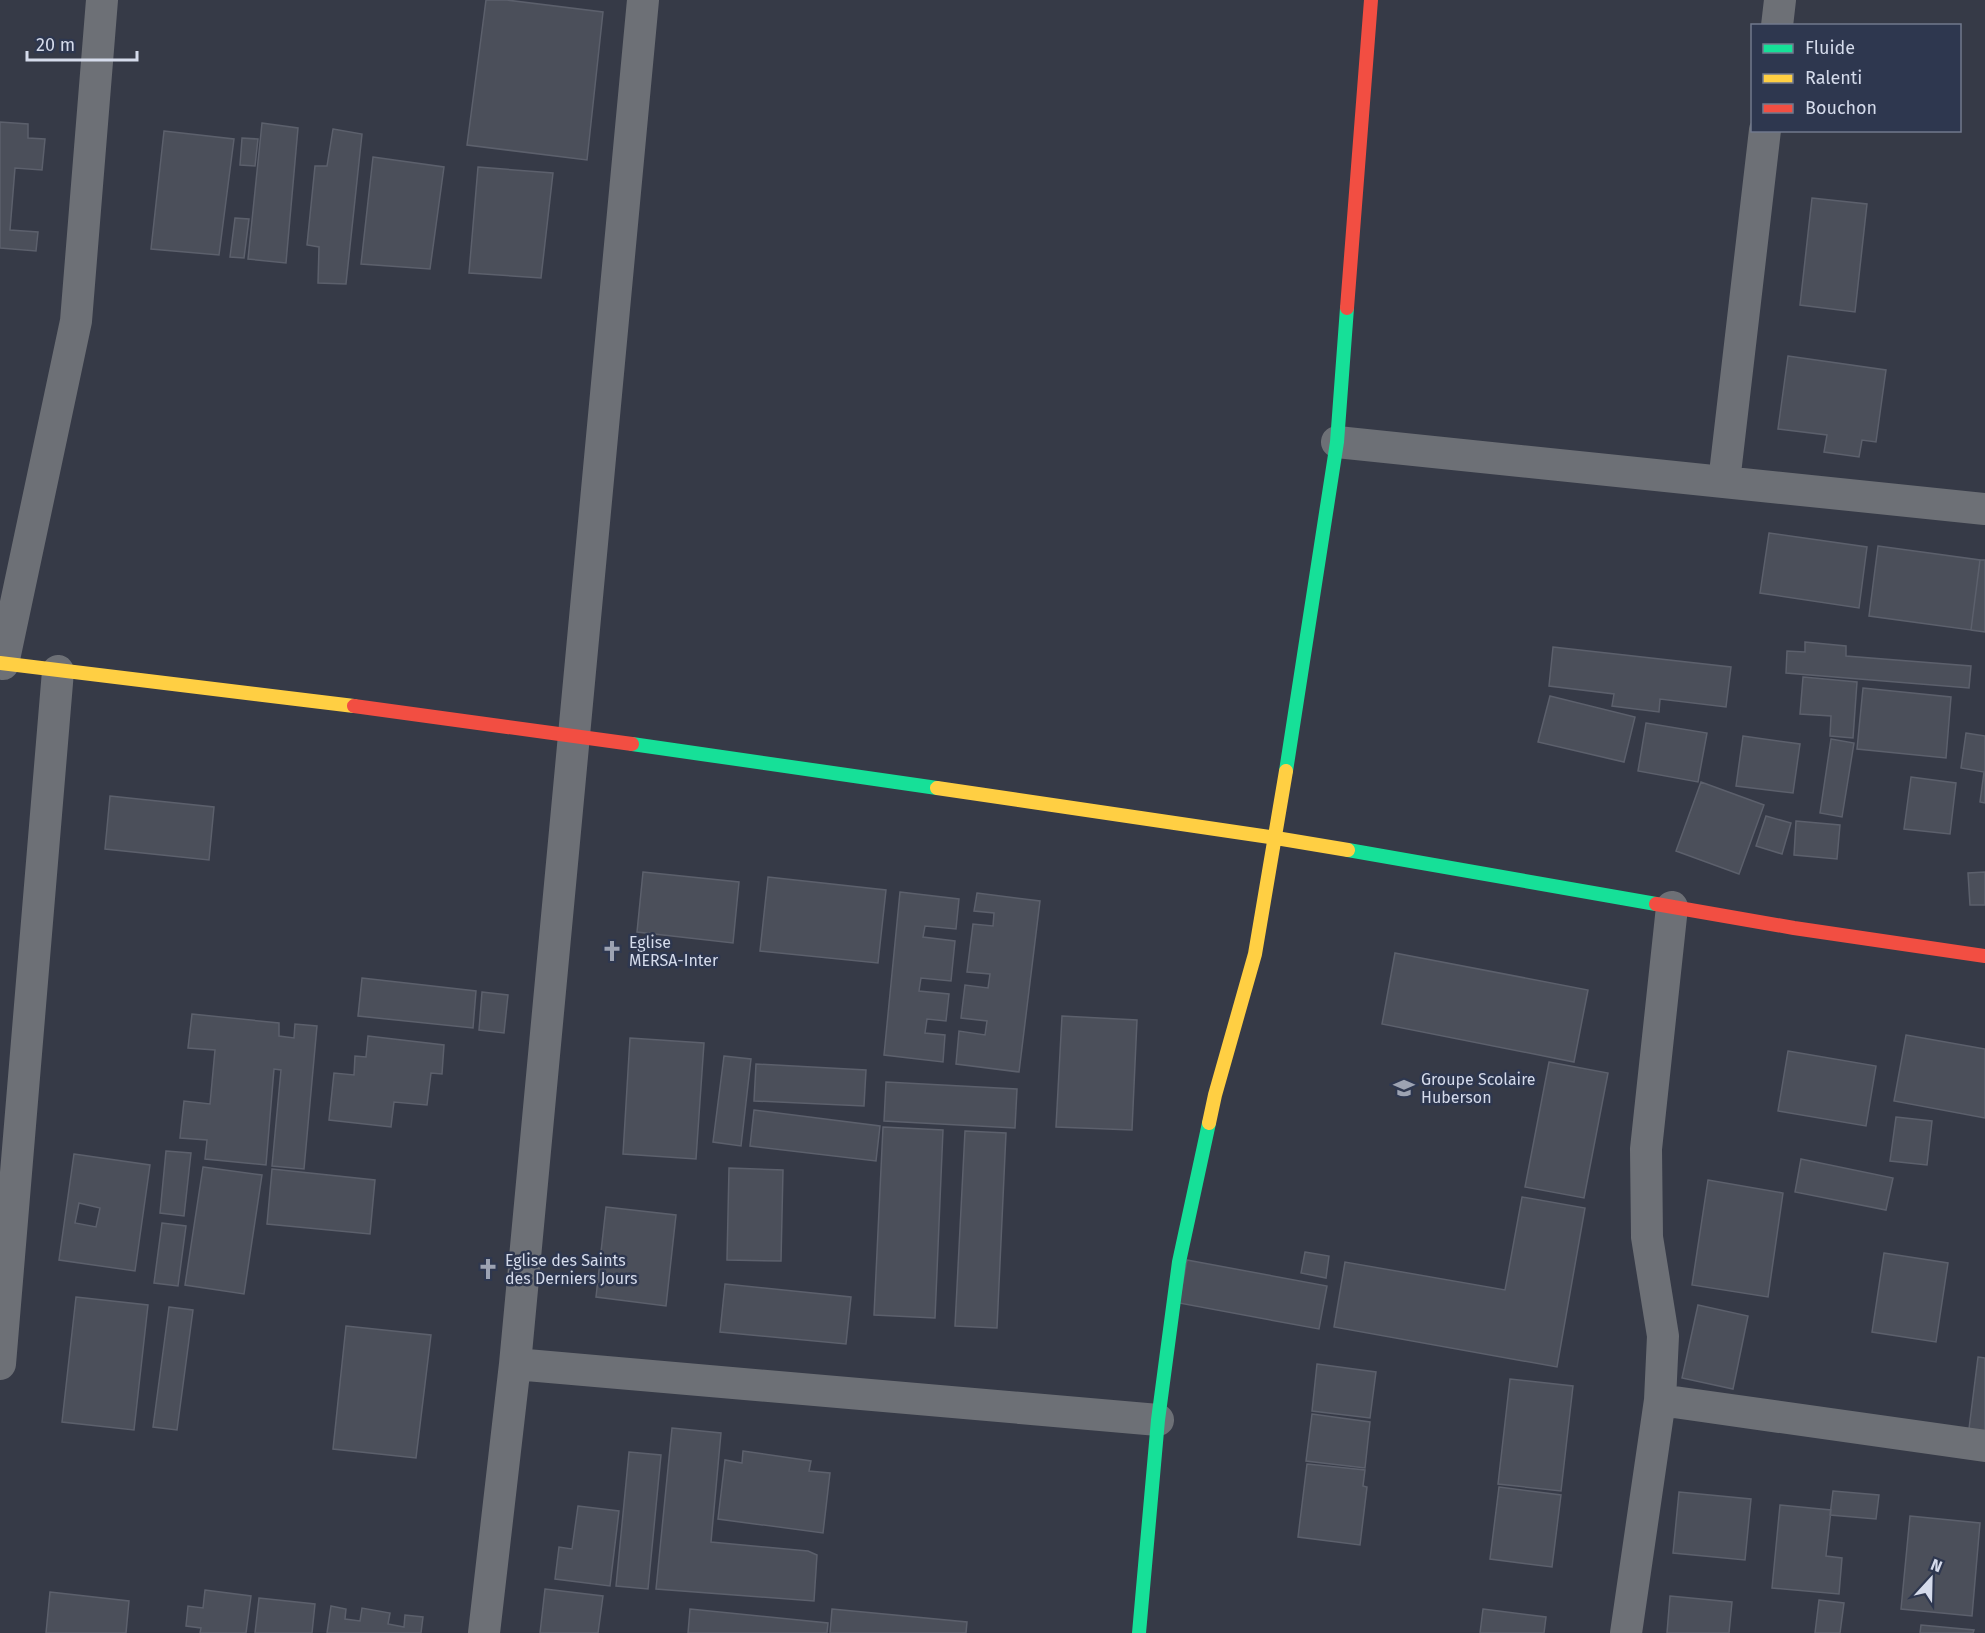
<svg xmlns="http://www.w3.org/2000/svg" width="1985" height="1633" font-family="'Fira Sans',sans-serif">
<rect width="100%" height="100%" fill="#363a47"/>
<path fill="#4b4f5a" stroke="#5c606c" stroke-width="1.5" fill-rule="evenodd" d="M486 0H507L603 12 587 160 467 145Z
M0 122 28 124V138L45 139 42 170 15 168 10 230 38 232 36 251 0 248Z
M262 123 298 128 286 263 248 259Z
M333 129 362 134 346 284 318 283 319 247 307 245 315 166H327Z
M164 131 234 139 219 255 151 249Z
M242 138 258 139 255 166 240 165Z
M373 157 444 167 430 269 361 264Z
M478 167 553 173 541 278 469 273Z
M1812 198 1867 204 1855 312 1800 305Z
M235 218 249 219 244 258 230 257Z
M1788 356 1886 370 1876 442 1862 440 1859 457 1824 452 1827 435 1778 429Z
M1769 533 1867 547 1859 608 1760 593Z
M1878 546 1980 560 1971 630 1869 616Z
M1980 560H1985V632L1971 630Z
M1805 642 1846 646V656L1971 666 1969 688 1786 673 1787 651 1805 652Z
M1553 647 1731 667 1726 707 1660 699 1659 712 1612 706 1614 694 1549 686Z
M1803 677 1857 682 1853 738 1830 736 1831 716 1800 714Z
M1863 688 1951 697 1946 758 1857 749Z
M1550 696 1635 717 1624 762 1538 742Z
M1646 723 1707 733 1698 782 1638 771Z
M1966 733 1985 736V803L1980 802 1984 772 1961 768Z
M1743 736 1800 744 1793 793 1736 786Z
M1831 739 1854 743 1842 817 1820 813Z
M1911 777 1956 783 1950 834 1904 829Z
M1701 782 1764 805 1739 874 1676 851Z
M110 796 214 807 209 860 105 849Z
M1766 816 1791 823 1782 854 1756 846Z
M1796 821 1840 825 1837 859 1794 855Z
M643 872 739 882 733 943 637 932Z
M1985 872V905H1970L1968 873Z
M768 877 886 890 878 963 760 951Z
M900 892 959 899 956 929 925 926 923 937 955 941 951 981 921 978 919 991 949 994 946 1021 927 1019 925 1033 945 1035 943 1062 884 1055Z
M977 893 1040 901 1019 1072 956 1064 959 1031 985 1035 987 1021 961 1018 965 985 988 988 990 974 967 972 973 924 993 926 994 913 974 911Z
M1395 953 1588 990 1574 1062 1382 1024Z
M362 978 476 991 473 1028 358 1016Z
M482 992 508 995 504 1033 479 1030Z
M192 1014 279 1023V1036L294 1038 295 1024 317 1026 304 1169 272 1166 281 1070 274 1069 266 1165 205 1159 207 1140 180 1138 184 1101 210 1104 215 1050 188 1048Z
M1062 1016 1137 1020 1132 1130 1056 1127Z
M1906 1035 1985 1049V1118L1894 1101Z
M368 1036 444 1045 442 1074 431 1073 427 1105 394 1102 391 1127 329 1120 334 1073 354 1075 355 1056 366 1057Z
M630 1038 704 1043 696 1159 623 1154Z
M1788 1051 1876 1066 1866 1126 1778 1111Z
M724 1056 751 1059 741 1146 713 1142Z
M1549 1062 1608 1073 1584 1198 1525 1187Z
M756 1064 866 1070 864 1106 754 1101Z
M886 1082 1017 1089 1015 1128 884 1121Z
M754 1110 880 1126 876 1161 750 1146Z
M1896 1117 1932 1121 1927 1165 1890 1161Z
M883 1127 943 1130 935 1318 874 1315Z
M965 1131 1006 1133 997 1328 955 1326Z
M166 1151 191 1153 184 1216 160 1213Z
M74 1154 150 1165 135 1271 59 1260ZM79 1203 100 1208 96 1227 75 1223Z
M1801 1159 1893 1178 1886 1210 1795 1192Z
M203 1167 262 1175 244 1294 185 1285Z
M729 1168 783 1170 781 1261 727 1260Z
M272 1169 375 1180 370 1234 267 1224Z
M1708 1180 1783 1193 1768 1297 1692 1285Z
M1522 1197 1585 1208 1557 1367 1334 1327 1345 1262 1505 1290Z
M606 1207 676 1215 666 1306 596 1297Z
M162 1223 186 1226 178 1286 154 1283Z
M1305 1252 1329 1256 1326 1278 1301 1273Z
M1884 1253 1948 1263 1936 1342 1872 1332Z
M1187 1260 1327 1286 1319 1329 1179 1303Z
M725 1284 851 1297 846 1344 720 1332Z
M76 1297 148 1305 134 1430 62 1422Z
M1698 1305 1748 1316 1733 1389 1682 1378Z
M169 1307 193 1310 177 1430 153 1427Z
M346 1326 431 1335 416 1458 333 1449Z
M1978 1357 1985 1358V1432L1969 1429Z
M1317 1364 1376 1372 1370 1418 1312 1411Z
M1510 1379 1573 1386 1561 1491 1498 1484Z
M1312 1414 1370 1422 1365 1468 1306 1461Z
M672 1428 721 1433 711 1542 808 1551 817 1555 814 1601 656 1589Z
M743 1451 811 1461 809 1471 830 1473 823 1533 718 1519 725 1460 742 1463Z
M629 1452 661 1455 648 1589 616 1586Z
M1307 1464 1365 1470 1363 1486 1367 1487 1360 1545 1298 1537Z
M1499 1487 1561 1495 1552 1567 1490 1559Z
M1833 1491 1879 1495 1876 1519 1830 1515Z
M1679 1492 1751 1499 1745 1560 1673 1553Z
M1780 1505 1831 1510 1826 1556 1842 1558 1839 1594 1772 1588Z
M578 1506 619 1511 610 1586 555 1579 559 1547 572 1549Z
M1910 1516 1980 1523 1972 1616 1901 1609Z
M545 1589 603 1596 598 1633H540Z
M205 1590 251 1596 246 1633H200L201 1628 186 1626 188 1606 203 1608Z
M50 1592 129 1601 126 1633H46Z
M1670 1596 1732 1602 1729 1633H1667Z
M259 1598 315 1604 312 1633H255Z
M1819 1600 1844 1603 1840 1633H1815Z
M331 1606 346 1609 345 1619 360 1621 362 1608 390 1613 388 1624 404 1627 405 1615 423 1617 421 1633H327Z
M690 1609 828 1623 827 1633H688Z
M832 1609 967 1622 966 1633H830Z
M1483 1609 1546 1617 1544 1633H1480Z
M1921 1625 1974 1630 1973 1633H1920Z"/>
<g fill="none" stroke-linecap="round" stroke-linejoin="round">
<path stroke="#6d7076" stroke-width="32" d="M1777 26 1780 0
M1337 442 1985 509
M1724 482 1765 130
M3 664 76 321 102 0
M0 1364 58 671
M515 1364 1158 1420
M1660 1400 1985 1446
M484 1633 515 1364 643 0
M1626 1633 1660 1400 1663 1336 1647 1237 1646 1149 1672 907"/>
<path stroke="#16e098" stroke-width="14" d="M632 744 937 788
M1286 771 1337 442 1347 308
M1348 850 1656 904
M1139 1633 1158 1420 1179 1262 1209 1123"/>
<path stroke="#ffcf43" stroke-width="14" d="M0 663 354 706
M937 788 1276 838 1348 850
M1209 1123 1215 1095 1255 954 1286 771"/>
<path stroke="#f24e42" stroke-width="14" d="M1347 308 1371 0
M354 706 632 744
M1656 904 1794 928 1985 956"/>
</g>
<defs>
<symbol id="church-bare" viewBox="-9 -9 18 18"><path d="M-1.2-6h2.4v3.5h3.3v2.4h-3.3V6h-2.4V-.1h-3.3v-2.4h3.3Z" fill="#9da3b2" stroke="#2e374f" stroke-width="2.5" paint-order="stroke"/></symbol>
<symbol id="school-bare" viewBox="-9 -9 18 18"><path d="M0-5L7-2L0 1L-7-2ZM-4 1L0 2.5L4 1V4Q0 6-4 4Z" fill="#9da3b2" stroke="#2e374f" stroke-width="2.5" paint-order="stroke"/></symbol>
</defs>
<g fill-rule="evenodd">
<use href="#church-bare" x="597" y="936" width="30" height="30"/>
<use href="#school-bare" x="1389" y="1073" width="30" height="30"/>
<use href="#church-bare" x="473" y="1254" width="30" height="30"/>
</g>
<g text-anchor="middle" stroke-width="5" stroke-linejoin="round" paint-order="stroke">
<g font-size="16" fill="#d5dbeb" stroke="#2e374f" text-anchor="start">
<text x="629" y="948">Eglise<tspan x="629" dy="18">MERSA-Inter</tspan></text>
<text x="1421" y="1085">Groupe Scolaire<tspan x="1421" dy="18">Huberson</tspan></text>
<text x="505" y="1266">Eglise des Saints<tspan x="505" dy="18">des Derniers Jours</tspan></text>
</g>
</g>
<rect x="1751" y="24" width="210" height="108" fill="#2e374f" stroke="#71798d" stroke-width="1.5"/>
<rect x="1763" y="44" width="30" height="9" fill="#16e098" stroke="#71798d" stroke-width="1.5"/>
<text x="1805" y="54" font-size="18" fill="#d5dbeb">Fluide</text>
<rect x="1763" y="74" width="30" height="9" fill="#ffcf43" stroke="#71798d" stroke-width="1.5"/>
<text x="1805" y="84" font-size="18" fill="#d5dbeb">Ralenti</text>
<rect x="1763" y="104" width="30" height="9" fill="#f24e42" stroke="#71798d" stroke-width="1.5"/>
<text x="1805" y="114" font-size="18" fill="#d5dbeb">Bouchon</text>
<g transform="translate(1931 1579) rotate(22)" stroke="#2e374f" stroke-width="4.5" paint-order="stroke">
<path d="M0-4.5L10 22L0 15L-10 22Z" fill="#d5dbeb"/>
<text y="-9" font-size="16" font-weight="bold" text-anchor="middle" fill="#d5dbeb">N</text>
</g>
<path d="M27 51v9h110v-9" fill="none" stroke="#d5dbeb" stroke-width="3"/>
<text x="36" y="51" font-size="18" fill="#d5dbeb" stroke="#2e374f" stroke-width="4.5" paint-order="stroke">20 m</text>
</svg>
